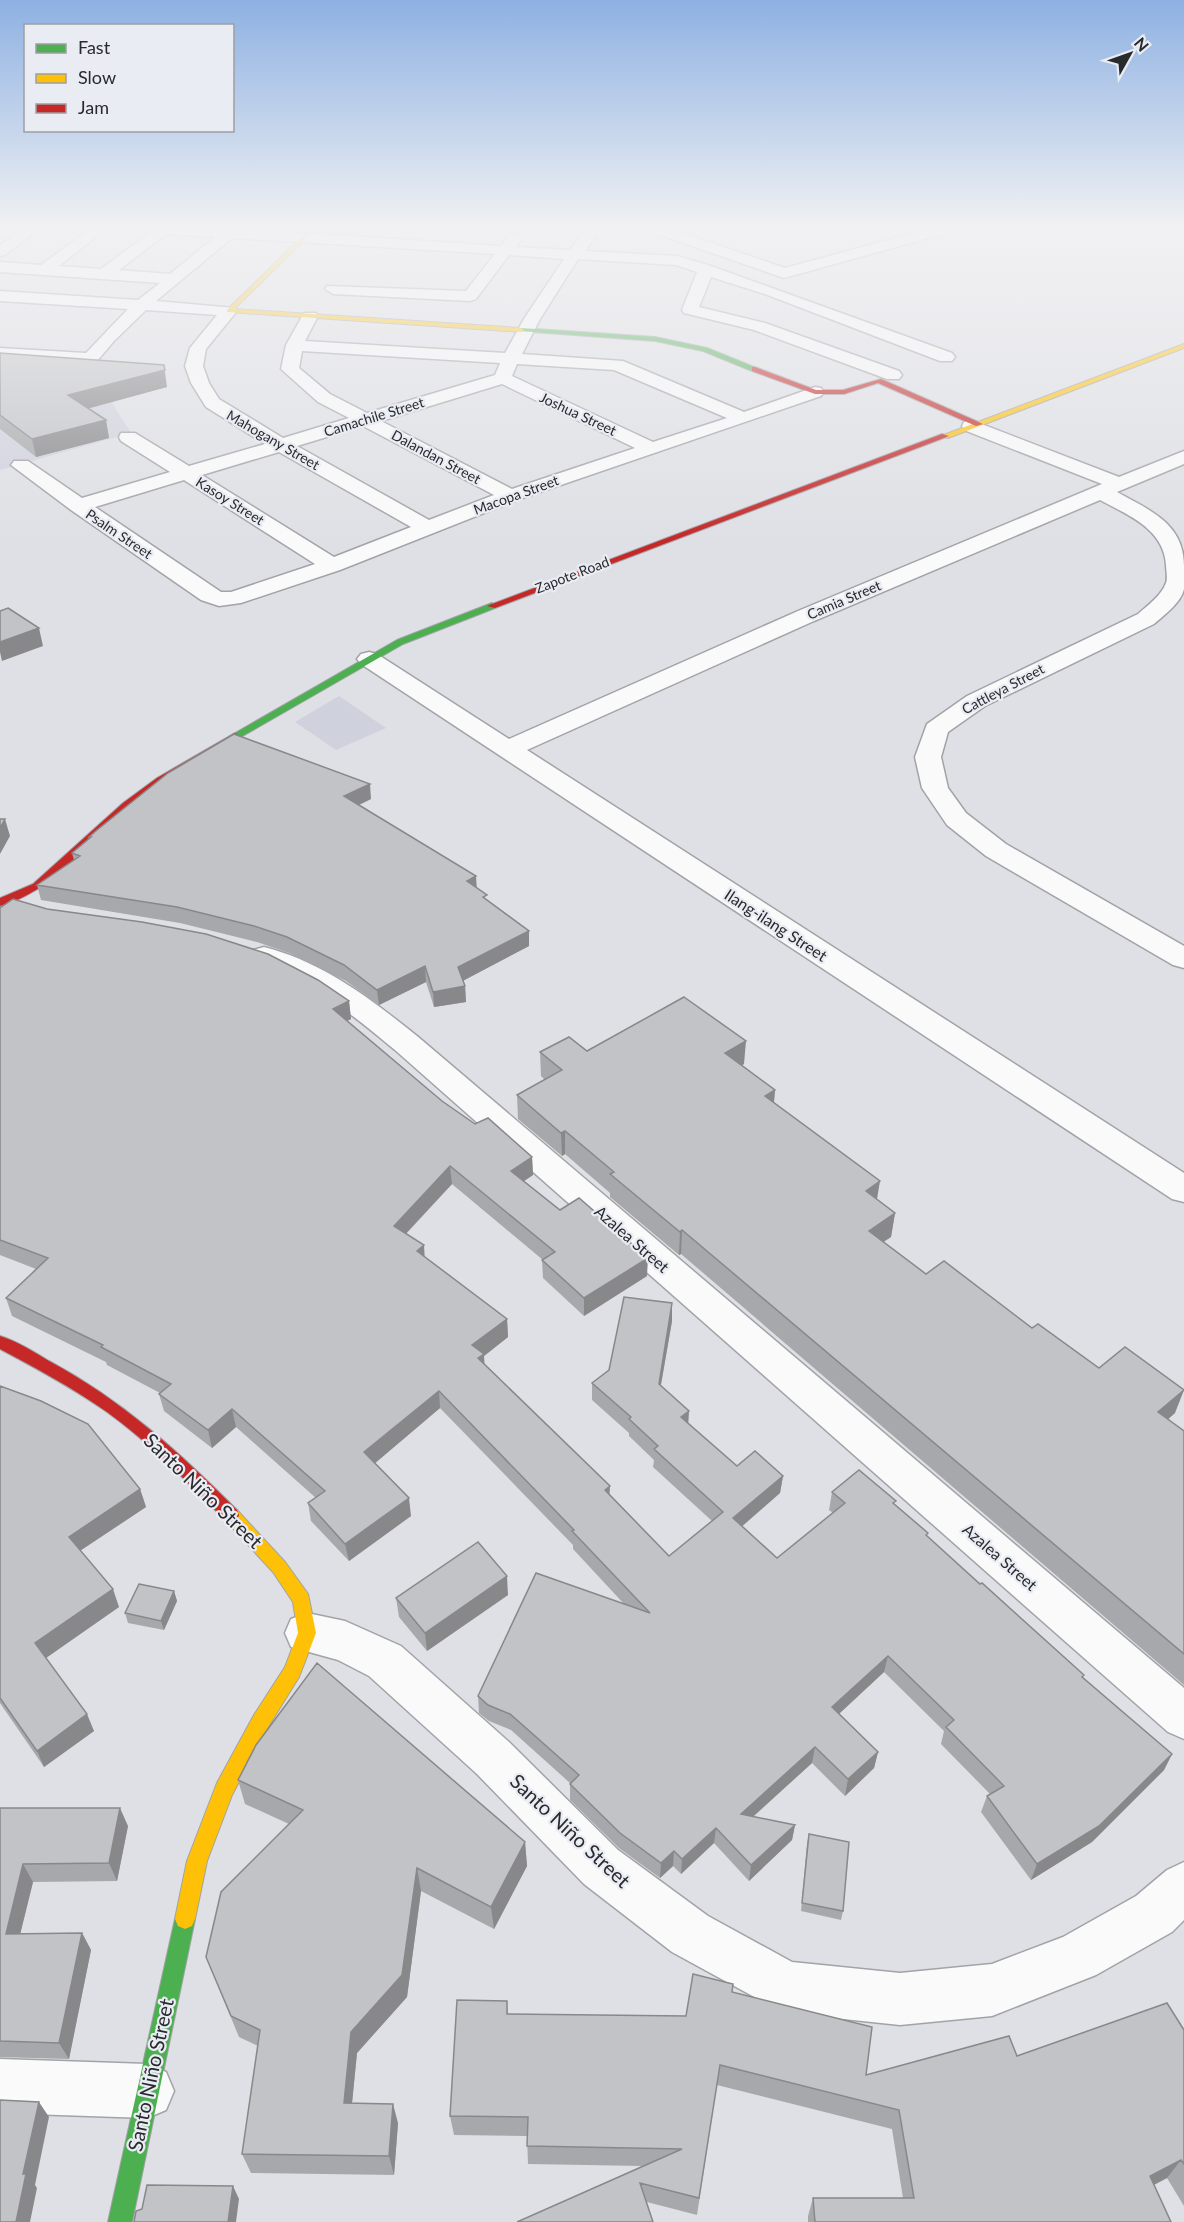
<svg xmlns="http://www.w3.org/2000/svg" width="1184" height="2222" font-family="Lato,sans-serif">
<rect width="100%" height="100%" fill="#dfe0e5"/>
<path fill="#cfd1dc" d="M0 369 141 379 112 403 131 433 0 470Z
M339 696 386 728 336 750 295 722Z"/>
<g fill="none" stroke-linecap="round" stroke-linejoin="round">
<defs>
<path id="street" d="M23 229H39L5 255 0 256V245Z
M90 229H106L59 266 101 269 151 232 149 229H241L501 246 510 235 515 234 522 238 516 247 570 250 586 229H600L585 251 677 256 711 266 952 353 955 357 952 361H940L765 294 711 277 699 307 765 323 899 371 902 375 899 379H887L754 330 684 313 682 310 697 272 676 265 578 259 540 319 522 354 623 361 744 412 815 387 821 388 824 392 821 396 517 500 340 570 241 603 219 606 201 600 71 510 11 465 14 461H28L82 498 170 472 121 441 119 437 121 433H135L189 466 265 444 206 407 191 383 185 366 190 348 217 315 146 310 114 341 97 361 78 364 0 358V348L86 353 128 309 0 301V291L138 300 160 283 0 272V262L41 265ZM166 234 215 237 170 274 119 270ZM232 238 495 254 466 291 327 286 325 289 333 294 470 301 476 299 509 255 564 259 524 319 505 353 305 341 318 316 316 313H304L286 345 281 369 318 402 349 418 283 438 219 399 209 383 203 366 206 349 237 311 235 308 156 301ZM302 351 500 363 495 375 367 413 330 394 299 368ZM517 364 614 370 727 418 653 442 512 376ZM502 384 635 448 512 489 381 421ZM363 426 494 495 429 520 297 446ZM279 452 411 527 334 557 202 475ZM184 480 315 564 231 592H221L95 507Z
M650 229H671L785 268 929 229H952L950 232 784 278 652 232Z
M971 420 1119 477 1184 451V464L1117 492C1149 510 1184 523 1184 566 1184 573 1184 582 1184 589 1181 603 1164 615 1154 624L985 706 948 732 941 757 948 788 966 813 1006 844 1184 946V968L1173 965 986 856 947 825 922 788 915 757 927 724 967 696 1138 614C1148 605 1161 596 1166 583 1168 578 1166 570 1166 565 1164 529 1128 515 1100 500L814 621 527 750 1184 1173V1202L1172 1199 361 664 357 659 361 654 369 652 377 654 509 739 798 611 1102 484 964 430 962 426 964 422Z
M264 947C323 962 371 999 417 1036L1184 1688V1739L1168 1732 395 1050C361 1022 327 993 286 976 273 971 257 967 249 956L253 950Z
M307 1613 345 1621 401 1646 509 1742 618 1850 708 1916 792 1962 900 1973 992 1964 1063 1937 1136 1896 1167 1870 1184 1862V1920L1172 1932 1096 1975 992 2016 900 2025 787 2013 769 2005 672 1952 584 1884 477 1774 369 1676 338 1660 291 1647 285 1633 291 1619Z
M0 2059 147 2064 166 2072 174 2091 166 2110 147 2118 0 2113Z"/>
<path id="fast" d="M521 328 655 337 707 348 759 369 752 371 703 351 655 341 519 331Z
M492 603 497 606 495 608 403 644 239 738 235 739 230 736 397 640Z
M185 1909 192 1912 195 1919 132 2222H108L175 1919 178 1912Z"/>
<path id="slow" d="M310 229H316L234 309 521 328 524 330 521 332 227 312V310Z
M1184 344V348L948 438 941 436Z
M231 1508 237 1510 285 1562 308 1594 316 1633 299 1677 268 1727 232 1795 207 1861 195 1919 192 1926 185 1929 178 1926 175 1919 187 1861 217 1783 254 1715 285 1667 298 1633 293 1602 273 1572 225 1520 223 1515 225 1510Z"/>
<path id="jam" d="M755 367 816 390H843L881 379 983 424 976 426 878 383 844 394H815L752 371V367Z
M942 434 949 436 495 608 487 606Z
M235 733 240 736 239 738C202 760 164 780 131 808 89 842 54 891 0 906V898L33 884 123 803 157 778Z
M0 1336C17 1341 34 1352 49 1361 123 1401 178 1451 237 1510L239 1515 237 1520 231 1522 225 1520C187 1482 150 1443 107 1412 73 1388 36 1368 0 1349Z"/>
</defs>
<use href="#street" stroke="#a2a3a7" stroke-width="3"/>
<use href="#fast" stroke="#a2a3a7" stroke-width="2"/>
<use href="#slow" stroke="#a2a3a7" stroke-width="2"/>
<use href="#jam" stroke="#a2a3a7" stroke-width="2"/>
<use href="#street" fill="#fafafb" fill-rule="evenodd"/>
<use href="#fast" fill="#4caf50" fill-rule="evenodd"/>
<use href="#slow" fill="#ffc107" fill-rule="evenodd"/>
<use href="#jam" fill="#c62828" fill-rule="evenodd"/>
</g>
<path fill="#a7a8ab" d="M0 353 167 387 88 408 106 420 109 438 36 457 0 429Z
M371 799 359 805 477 889 487 901 529 931V946L462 981 465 986 466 1002 434 1007 426 982 379 1005 346 981 289 953 257 942 180 923 41 900 37 885 74 860 72 853 89 839V837Z
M0 908 349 1001 351 1019 347 1021 442 1101 475 1124 532 1157 533 1175 524 1181 560 1210 647 1276 584 1316 543 1278 542 1260H543L452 1184 406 1234 425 1258 507 1319 508 1337 484 1356V1364L669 1556 712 1521 653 1467 654 1460 629 1436V1433L592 1400V1383L609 1370 672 1321 661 1385 688 1423 737 1466 783 1476 780 1493 742 1526 777 1558 833 1513 829 1510 832 1492 895 1505 927 1537 1083 1677 1172 1754 1164 1770 1092 1842 1031 1880 981 1812 987 1796 990 1794 941 1744 944 1731 884 1672 839 1714 878 1752 874 1768 845 1796 812 1763 753 1817 795 1825 792 1840 749 1881 714 1843 681 1874 673 1866 660 1878 619 1848 570 1800V1783L511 1730 489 1721 479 1713 478 1696 625 1605 573 1549V1545L440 1408 375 1463 411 1516 349 1561 311 1521 308 1503 316 1498 236 1427 212 1448 164 1411 159 1394 160 1393 107 1365 106 1362 12 1316 6 1298 36 1269 0 1255Z
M587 1051 744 1064 742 1065 775 1090 774 1102 877 1200 895 1213 891 1237 883 1242 926 1274 1032 1328 1099 1368 1175 1413 1168 1419 1184 1431V1685L681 1254 679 1255 610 1197V1193L565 1154 562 1156 518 1119 517 1095 545 1080 541 1076 540 1052Z
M0 1386 140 1489 146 1507 80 1551 119 1607 46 1658 94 1731 44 1767 0 1703Z
M174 1591 177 1601 164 1630 128 1623 125 1613Z
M508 1595 427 1651 399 1617 396 1598Z
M238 1780 525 1842 527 1866 494 1929 421 1891 407 1997 357 2053 352 2103 398 2123 394 2175 251 2173 242 2154 258 2046 239 2037 206 1957 289 1824 245 1804Z
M0 1808 128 1826 117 1881 33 1882 20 1934 82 1933 91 1950 69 2059 0 2057Z
M809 1834 843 1911 841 1920 801 1911 807 1843Z
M732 1992 866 2075 1017 2056 1184 2030V2206L1167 2178 1154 2185 1171 2222H808V2216L813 2198H903L892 2129 717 2085 697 2215 647 2202 517 2222 642 2166 528 2164 527 2136 454 2135 450 2116 507 2001 508 2014 686 2016Z"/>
<path fill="#88888b" d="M164 365 167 387 72 413 68 395Z
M106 420 109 438 36 457 32 439Z
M39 628 43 646 2 661 0 652V642Z
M370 784 371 799 346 811 344 796Z
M5 819 10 836 0 854V828Z
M476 876 477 892 467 881Z
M529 931V946L459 983 458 967Z
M425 966 426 982 379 1005 377 990Z
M465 986 466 1002 434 1007 433 992Z
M349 1001 351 1019 335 1027 333 1009Z
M746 1041 744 1064 724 1076 725 1053Z
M775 1090 773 1113 765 1096Z
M565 1131V1154L562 1156 561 1133Z
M532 1157 533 1175 512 1189 511 1171Z
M450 1166 452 1184 396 1244 394 1226Z
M880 1181 876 1205 866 1191Z
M895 1213 891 1237 865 1254 869 1231Z
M682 1230 681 1254 679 1255 680 1232Z
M424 1245 425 1263 417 1251Z
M648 1258 647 1276 584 1316V1298Z
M672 1303V1321L658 1401 659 1384Z
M507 1319 508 1337 484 1356 485 1372 472 1345Z
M1184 1390 1175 1413 1150 1435 1158 1412Z
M439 1391 440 1408 367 1470 364 1452Z
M232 1409 236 1427 212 1448 208 1430Z
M689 1411 688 1429 681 1417Z
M783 1476 780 1493 731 1536 733 1518Z
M610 1486 609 1504 605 1490Z
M140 1489 146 1507 75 1554 69 1537Z
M409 1498 411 1516 349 1561 345 1544Z
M507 1576 508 1595 427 1651 425 1633Z
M113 1589 119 1607 43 1660 35 1643Z
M174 1591 177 1601 164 1630 161 1621Z
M888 1656 884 1672 828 1724 832 1707Z
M87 1714 94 1731 44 1767 37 1751Z
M815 1747 812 1763 738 1830 741 1814Z
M878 1752 874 1768 845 1796 848 1779Z
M1172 1754 1164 1770 1092 1842 1031 1880 1037 1864Z
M120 1808 128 1826 117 1881 109 1863Z
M795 1825 792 1840 749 1881 751 1865Z
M716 1828 714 1843 681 1874 682 1859Z
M525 1842 527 1866 494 1929 491 1907Z
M674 1851 673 1866 660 1878 661 1863Z
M23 1864 33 1882 16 1951 6 1934Z
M417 1868 421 1891 407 1997 357 2053 350 2123 344 2103 351 2032Z
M82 1933 91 1950 69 2059 59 2043Z
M39 2102 49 2117 35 2185 37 2188 30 2222H16L23 2174Z
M393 2104 398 2123 394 2175 389 2156Z
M1181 2160 1167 2178 1136 2194 1150 2176Z
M233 2186 239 2199 236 2222H228Z"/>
<path fill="#c2c3c7" stroke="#88888b" stroke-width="1.5" d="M0 353 164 365 165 370 68 395 106 420 32 439 0 415Z
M8 608 39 628 0 642V611Z
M234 734 370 784 344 796 476 876 467 881 487 895 483 897 529 931 458 967 465 986 433 992 425 966 377 990 344 965 287 937 254 926 177 907 37 885 80 856 72 853 91 837H89L97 830 168 773Z
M0 819H5L0 828Z
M13 899 47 909 142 922 206 934 268 954 318 980 349 1001 333 1009 442 1101 475 1124 488 1118 532 1157 511 1171 560 1210 579 1198 648 1258 584 1298 542 1260 555 1252 450 1166 394 1226 424 1245 417 1251 507 1319 472 1345 484 1354 478 1358 610 1486 605 1490 669 1556 723 1512 654 1449 658 1446 629 1419 631 1417 592 1383 609 1370 624 1297 672 1303 659 1384 689 1411 681 1417 737 1466 755 1451 783 1476 733 1518 777 1558 845 1503 832 1492 859 1470 896 1501 893 1503 928 1533 926 1535 980 1584 982 1583 1084 1675 1082 1677 1172 1754 1099 1826 1037 1864 987 1796 1004 1786 946 1727 954 1720 888 1656 832 1707 878 1752 848 1779 815 1747 741 1814 795 1825 751 1865 716 1828 682 1859 674 1851 661 1863 620 1833 570 1784 579 1775 510 1714 488 1705 478 1696 536 1573 650 1613 572 1531 574 1530 439 1391 364 1452 409 1498 345 1544 308 1503 325 1491 232 1409 208 1430 159 1394 171 1384 101 1347 103 1345 6 1298 48 1258 0 1240V908Z
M684 997 746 1041 725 1053 775 1090 765 1096 880 1181 866 1191 895 1213 869 1231 926 1274 944 1261 1032 1328 1038 1324 1099 1368 1125 1347 1184 1390 1158 1412 1184 1431V1654L682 1230 680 1232 610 1174 614 1172 565 1131 561 1133 517 1095 562 1070 540 1052 569 1037 587 1051Z
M0 1386 41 1401 88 1424 140 1489 69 1537 113 1589 35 1643 87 1714 37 1751 0 1698Z
M478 1542 507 1576 425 1633 396 1598Z
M139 1584 174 1591 161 1621 125 1613Z
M317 1663 525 1842 491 1907 417 1868 402 1975 351 2032 344 2103 393 2104 389 2156 242 2154 260 2030 231 2016 206 1957 221 1892 303 1810 238 1780 256 1745Z
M0 1808H120L109 1863 23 1864 6 1934 82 1933 59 2043 0 2041Z
M809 1834 849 1842 843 1911 802 1903Z
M693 1974 733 1984 732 1992 872 2027 866 2075 1009 2036 1017 2056 1167 2003 1184 2030V2164L1181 2160 1150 2176 1171 2222H815L813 2198H914L899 2110 720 2065 699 2198 640 2183 653 2222H517L682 2149 527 2146 528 2117 450 2116 457 2000 507 2001V2014L686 2016Z
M0 2100 39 2102 23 2174H26L16 2222H0Z
M147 2185 233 2186 228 2222H134L136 2211 142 2209Z"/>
<linearGradient id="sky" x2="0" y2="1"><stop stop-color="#8db1e2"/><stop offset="0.42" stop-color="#f1f1f3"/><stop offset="1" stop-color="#f1f1f3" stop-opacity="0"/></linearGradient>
<rect width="1184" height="540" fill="url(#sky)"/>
<g text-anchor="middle" stroke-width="4.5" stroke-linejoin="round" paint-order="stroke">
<g font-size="14" fill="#292a2d" stroke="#eaecf4">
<text transform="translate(578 414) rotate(25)" y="5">Joshua Street</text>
<text transform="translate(374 417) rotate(-17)" y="5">Camachile Street</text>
<text transform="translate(273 440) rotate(30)" y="5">Mahogany Street</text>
<text transform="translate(436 457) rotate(28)" y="5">Dalandan Street</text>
<text transform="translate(516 495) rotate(-20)" y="5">Macopa Street</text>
<text transform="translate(230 501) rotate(32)" y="5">Kasoy Street</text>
<text transform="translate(119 534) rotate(34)" y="5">Psalm Street</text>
<text transform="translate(572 575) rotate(-21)" y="5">Zapote Road</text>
<text transform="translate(844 600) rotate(-23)" y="5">Camia Street</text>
<text transform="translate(1003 689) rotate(-28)" y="5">Cattleya Street</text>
</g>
<g font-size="16" fill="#292a2d" stroke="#eaecf4">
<text transform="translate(776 925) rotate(33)" y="6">Ilang-ilang Street</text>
<text transform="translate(632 1239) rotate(41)" y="6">Azalea Street</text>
<text transform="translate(1000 1557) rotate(41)" y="6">Azalea Street</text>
</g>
<g font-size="20" fill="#292a2d" stroke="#eaecf4">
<text transform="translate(203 1491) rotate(44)" y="7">Santo Niño Street</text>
<text transform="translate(570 1831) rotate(43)" y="7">Santo Niño Street</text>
<text transform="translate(151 2075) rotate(-78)" y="7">Santo Niño Street</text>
</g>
</g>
<rect x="24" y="24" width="210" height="108" fill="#eaecf4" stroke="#9d9ea4" stroke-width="1.5"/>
<rect x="36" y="44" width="30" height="9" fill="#4caf50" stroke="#9d9ea4" stroke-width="1.5"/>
<text x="78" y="54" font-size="18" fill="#292a2d">Fast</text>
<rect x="36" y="74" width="30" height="9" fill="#ffc107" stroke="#9d9ea4" stroke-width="1.5"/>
<text x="78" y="84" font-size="18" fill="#292a2d">Slow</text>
<rect x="36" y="104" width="30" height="9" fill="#c62828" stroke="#9d9ea4" stroke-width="1.5"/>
<text x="78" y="114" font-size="18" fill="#292a2d">Jam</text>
<g transform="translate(1130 54) rotate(50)" stroke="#eaecf4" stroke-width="4.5" paint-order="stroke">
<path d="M0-4.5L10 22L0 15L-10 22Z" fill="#292a2d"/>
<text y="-9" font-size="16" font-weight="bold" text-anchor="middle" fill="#292a2d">N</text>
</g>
</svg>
